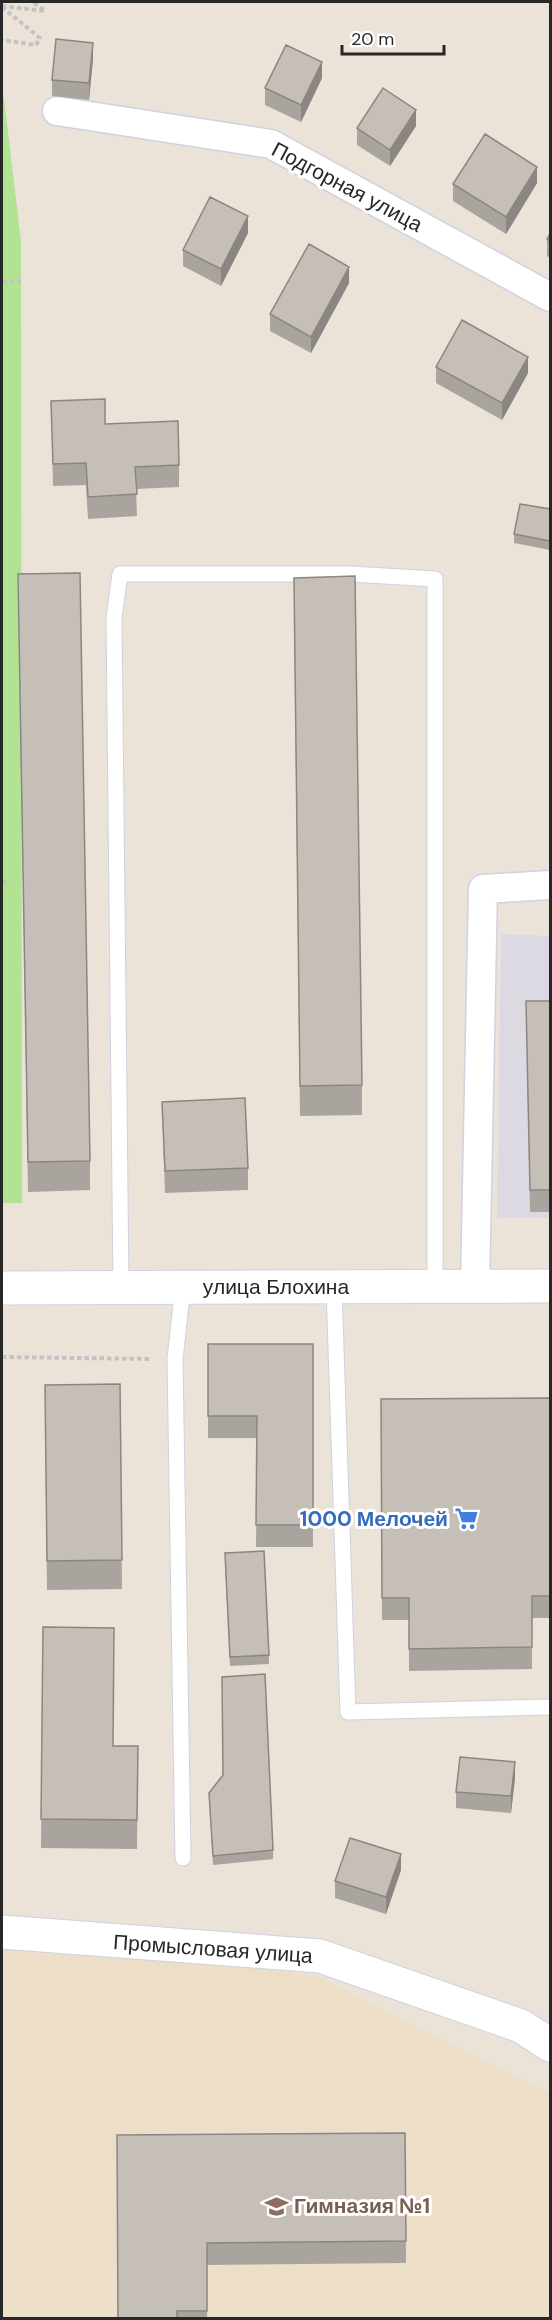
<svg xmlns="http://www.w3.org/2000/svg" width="552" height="2320" font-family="'DM Sans',sans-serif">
<rect width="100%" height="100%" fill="#ebe2d8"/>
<path fill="#dcd9e2" d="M501 934 550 936V1218H497Z"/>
<path fill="#eddfc7" d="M2 1934 317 1976 550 2093V2318H2Z"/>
<path fill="#b2e393" d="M2 82 21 241 22 1203H2Z"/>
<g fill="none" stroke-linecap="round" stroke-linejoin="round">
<defs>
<path id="service" d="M183 1286 175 1359 183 1858
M121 1287 114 618 120 574H351L435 579V1288
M334 1287 348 1712 550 1707"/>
<path id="minor" d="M57 111 271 144 550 297
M475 1287 483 889 550 885"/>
<path id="tertiary" d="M2 1932 320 1956 521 2026 550 2045"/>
<path id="secondary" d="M2 1288 550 1286"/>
</defs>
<use href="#service" stroke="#ced2e1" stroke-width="17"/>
<use href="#minor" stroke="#ced2e1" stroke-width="31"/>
<use href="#tertiary" stroke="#ced2e1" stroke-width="35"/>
<use href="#secondary" stroke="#ced2e1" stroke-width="35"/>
<path stroke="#c3c3c3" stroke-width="4" stroke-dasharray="4.5 3" stroke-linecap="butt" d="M2 6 45 11 33 2
M2 7 40 38 36 45 2 40
M2 281H21
M2 882H6
M2 1357 151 1359"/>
<use href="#service" stroke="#fff" stroke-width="15"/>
<use href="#minor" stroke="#fff" stroke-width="28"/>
<use href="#tertiary" stroke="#fff" stroke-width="33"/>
<use href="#secondary" stroke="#fff" stroke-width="33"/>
</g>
<path fill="#aaa49e" d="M93 59 89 100 52 96V80Z
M322 78 301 122 265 105V88Z
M416 126 390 166 357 145V128Z
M537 183 506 234 453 201V184Z
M248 233 221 286 183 266V250Z
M550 234V258L547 256V239Z
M349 283 311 353 270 331V314Z
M436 367 528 373 502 420 436 383Z
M51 401 105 424 179 465V487L136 489 137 516 88 519 86 485 53 486Z
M550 509V550L514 543V534Z
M18 574 90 1161V1190L28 1192Z
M294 607 362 1085V1115L300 1116Z
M526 1001H550V1212H530Z
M162 1102 248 1168V1190L165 1193Z
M208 1344H313V1547H256L257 1438H208Z
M120 1384 122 1589 47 1590 45 1414Z
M550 1398V1618H532V1669L409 1671V1620H382L381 1399Z
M225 1562 269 1655V1664L230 1666Z
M43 1627 113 1746H138L137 1849 41 1848Z
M515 1778 511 1813 456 1808V1792Z
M209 1793 273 1850V1859L213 1865Z
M401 1870 386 1914 335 1898V1881Z
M405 2133 406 2263 207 2265V2319H118L117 2135Z"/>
<path fill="#8b8681" d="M93 43V59L89 100V83Z
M322 62V78L301 122V105Z
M416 110V126L390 166V150Z
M537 167V183L506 234V217Z
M248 216V233L221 286V269Z
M349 267V283L311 353V337Z
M528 357V373L502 420V403Z
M515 1762V1778L511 1813V1796Z
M401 1854V1870L386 1914V1897Z"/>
<path fill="#c6bfb8" stroke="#8b8681" stroke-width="1.5" d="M56 39 93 43 89 83 52 80Z
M286 45 322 62 301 105 265 88Z
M383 88 416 110 390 150 357 128Z
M485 134 537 167 506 217 453 184Z
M210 197 248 216 221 269 183 250Z
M550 234V241L547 239Z
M309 244 349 267 311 337 270 314Z
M462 320 528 357 502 403 436 367Z
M105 399V424L178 421 179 465 135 467 137 494 88 497 86 463 53 464 51 401Z
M520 504 550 509V541L514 534Z
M80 573 90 1161 28 1162 18 574Z
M355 576 362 1085 300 1086 294 578Z
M526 1001H550V1190H530Z
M245 1098 248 1168 165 1171 162 1102Z
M208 1344H313V1525H256L257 1416H208Z
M120 1384 122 1560 47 1561 45 1385Z
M550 1398V1596H532V1647L409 1649V1598H382L381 1399Z
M264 1551 269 1655 230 1657 225 1553Z
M43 1627 114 1628 113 1746H138L137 1820 41 1819Z
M265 1674 273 1850 213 1856 209 1793 223 1775 222 1677Z
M460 1757 515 1762 511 1796 456 1792Z
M350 1838 401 1854 386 1897 335 1881Z
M405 2133 406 2241 207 2243V2311H177V2319H118L117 2135Z
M381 2318H436V2319H381Z"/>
<defs>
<symbol id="supermarket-bare" viewBox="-9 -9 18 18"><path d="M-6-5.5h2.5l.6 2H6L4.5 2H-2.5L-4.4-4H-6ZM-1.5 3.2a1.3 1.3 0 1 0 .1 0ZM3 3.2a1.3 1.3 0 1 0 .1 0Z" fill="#3f7fe0" stroke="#fff" stroke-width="2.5" paint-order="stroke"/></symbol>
<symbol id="school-bare" viewBox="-9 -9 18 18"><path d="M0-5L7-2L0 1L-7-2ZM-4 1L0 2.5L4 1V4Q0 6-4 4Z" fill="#8d6e63" stroke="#fff" stroke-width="2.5" paint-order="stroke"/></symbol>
</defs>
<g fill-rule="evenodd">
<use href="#supermarket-bare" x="450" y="1502" width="33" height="33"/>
<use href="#school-bare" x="260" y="2190" width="33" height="33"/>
</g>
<g text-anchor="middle" stroke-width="6" stroke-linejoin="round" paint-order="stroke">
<g font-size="21" fill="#272727" stroke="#fff">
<text transform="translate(347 187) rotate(28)" y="7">Подгорная улица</text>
<text x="276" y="1294">улица Блохина</text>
<text transform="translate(213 1949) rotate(4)" y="7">Промысловая улица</text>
</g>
<g font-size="21" font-weight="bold" fill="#366cbe" stroke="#fff" text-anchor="end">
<text x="448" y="1526">1000 Мелочей</text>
</g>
<g font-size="21" font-weight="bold" fill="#785e54" stroke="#fff" text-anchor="start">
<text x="294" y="2213">Гимназия №1</text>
</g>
</g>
<rect width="552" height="2320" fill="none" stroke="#272727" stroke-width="6"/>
<path d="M342 45v9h102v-9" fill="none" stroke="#272727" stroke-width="3"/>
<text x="351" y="45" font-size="18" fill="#272727" stroke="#ffffff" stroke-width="4.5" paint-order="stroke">20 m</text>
</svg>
